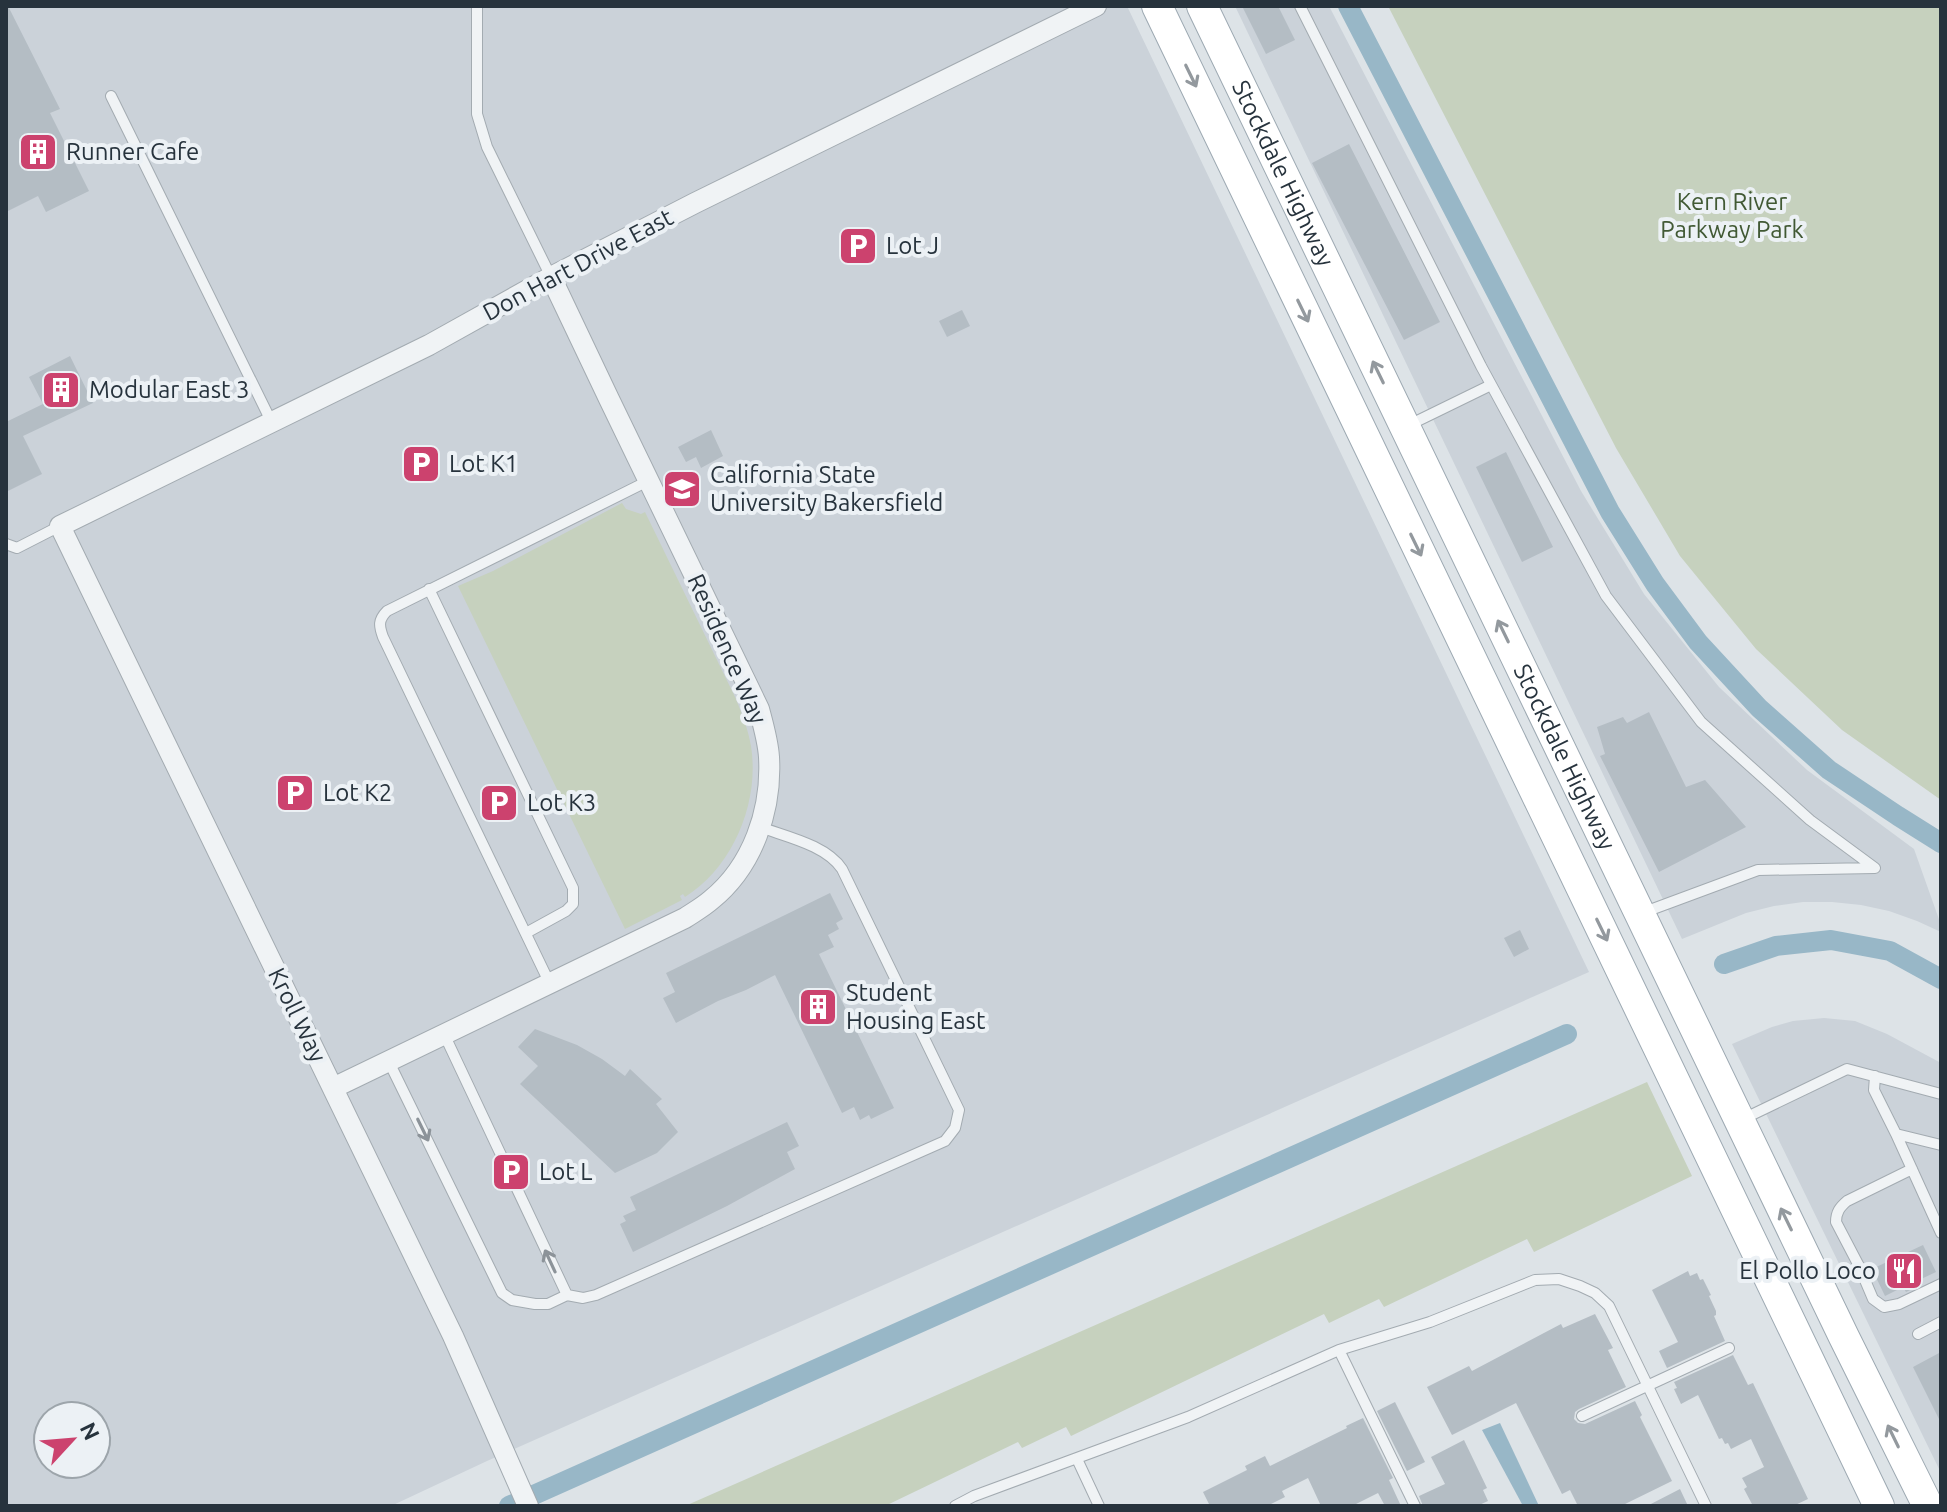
<svg xmlns="http://www.w3.org/2000/svg" width="1947" height="1512" font-family="Ubuntu,sans-serif">
<rect width="100%" height="100%" fill="#dde3e7"/>
<path fill="#cbd2d9" fill-rule="evenodd" d="M6 6H1127L1589 972 487 1461 391 1506H6ZM48 1416H96V1464H48Z
M1235 6H1329L1581 491 1644 594 1719 687 1807 770 1914 849 1941 925V932L1917 921 1889 911 1861 905 1832 902H1803L1774 906 1746 913 1682 939Z
M1824 1018 1855 1021 1887 1034 1941 1063V1473L1732 1044 1772 1027 1793 1021Z"/>
<path fill="#c6d1be" d="M1388 6H1941V800L1842 730 1756 649 1680 556 1616 448Z
M622 503 626 509 641 514 645 512 736 699C742 714 748 729 751 746 760 802 733 867 685 897L683 894 680 896 682 900 625 929 458 586 493 571Z
M1647 1082 1692 1176 1534 1252 1527 1239 1384 1307 1379 1299 1329 1323 1324 1314 1071 1436 1066 1427 1022 1448 1018 1442 885 1506H685Z"/>
<path fill="#98b7c7" d="M1500 1423 1539 1506H1523L1482 1430Z"/>
<g fill="none" stroke-linecap="round" stroke-linejoin="round">
<path stroke="#98b7c7" stroke-width="20" d="M1348 6 1610 512 1655 584 1698 642 1759 708 1829 770 1898 816 1941 843
M1724 964 1776 946 1831 940 1890 951 1941 979
M509 1506 1567 1034"/>
</g>
<path fill="#b4bdc4" d="M6 6H8L60 109 50 113 89 191 46 212 38 196 6 212Z
M1242 6H1278L1295 40 1266 54Z
M1349 144 1440 322 1404 340 1312 163Z
M962 310 970 326 947 337 939 321Z
M70 356 93 403 23 436 42 474 6 492V422L43 404 29 377Z
M711 430 723 456 701 468 696 457 686 462 678 447Z
M1506 452 1553 547 1522 562 1476 467Z
M1649 712 1686 787 1705 780 1746 827 1659 872 1600 756 1605 754 1597 727 1623 717 1627 723Z
M830 893 843 919 836 923 839 929 828 935 834 947 819 954 894 1108 871 1119 869 1115 860 1120 854 1107 842 1113 775 975 746 990 718 1001 676 1023 663 998 675 992 666 973Z
M1520 930 1529 949 1514 957 1504 938Z
M535 1029 577 1045 602 1059 625 1076 630 1069 662 1099 656 1104 678 1132 657 1153 615 1173 520 1084 538 1066 518 1047Z
M787 1122 799 1146 787 1152 795 1169 727 1206 633 1252 620 1224 626 1221 623 1216 636 1210 630 1197Z
M1923 1245 1936 1272 1919 1280 1921 1285 1906 1292 1903 1287 1885 1296 1872 1269Z
M1688 1271 1690 1276 1697 1273 1700 1280 1703 1279 1711 1295 1709 1296 1716 1311V1315L1714 1316 1725 1341 1667 1368 1659 1351 1678 1342 1652 1290Z
M1595 1314 1613 1348 1608 1350 1626 1387 1579 1409 1575 1412 1574 1419 1578 1423 1585 1424 1635 1401 1642 1415 1640 1417 1672 1481 1621 1506H1578L1570 1490 1562 1494 1516 1403 1452 1435 1427 1387 1469 1366 1472 1371 1561 1324 1563 1328Z
M1941 1352V1423L1913 1367Z
M1733 1355 1748 1385 1753 1383 1808 1499 1793 1506H1753L1744 1489 1747 1487 1742 1478 1764 1467 1751 1439 1731 1449 1728 1443 1725 1444 1722 1438 1719 1439 1698 1395 1681 1404 1674 1389 1677 1388 1674 1382Z
M1395 1402 1425 1462 1407 1471 1377 1411Z
M1363 1418 1393 1478 1389 1480 1401 1506 1405 1504 1406 1506H1385L1378 1493 1352 1506H1321L1308 1478 1282 1491 1285 1497 1267 1506H1210L1203 1492 1247 1470 1245 1466 1265 1456 1270 1466 1347 1428 1346 1426Z
M1464 1440 1487 1488 1483 1490 1488 1501 1477 1506H1423L1419 1496 1445 1484 1431 1457Z
M1680 1489 1688 1506H1647Z"/>
<g fill="none" stroke-linecap="round" stroke-linejoin="round">
<defs>
<path id="service" d="M477 6V114L487 147 551 277
M1300 6 1481 366 1606 596 1701 722 1810 820 1875 868 1758 870 1642 913
M111 96 272 423
M1407 426 1491 385
M6 544 17 548 60 526
M429 589 573 888V904L566 911 526 933
M550 984 383 637C379 626 378 620 387 611L648 481
M388 1060 502 1293 512 1300 535 1304H548L567 1295 444 1034
M1875 1076 1874 1090 1896 1134 1941 1145
M1741 1120 1847 1069 1941 1094
M1896 1134 1941 1233
M1912 1169 1847 1201C1840 1207 1836 1212 1836 1222L1859 1266 1873 1299 1884 1307 1899 1304 1941 1284
M567 1295 583 1298 596 1295 945 1141 955 1128 959 1110 842 869C826 845 787 837 760 827
M1918 1334 1941 1322
M1339 1350 1415 1506
M1582 1416 1729 1348
M1077 1459 1099 1506
M955 1506 974 1496 1188 1417 1339 1350 1430 1322 1535 1280 1559 1279 1580 1286 1595 1293 1609 1306 1706 1506"/>
<path id="minor" d="M333 1088 685 918C694 912 703 907 711 900 753 866 772 810 769 757 768 741 763 724 759 709L609 399 551 277
M528 1506 453 1336 60 526 429 345 551 277 695 203 1096 6"/>
<g id="primary">
<path d="M1157 6 1879 1506"/>
<path id="s1" d="M1202 6 1844 1337 1928 1506"/>
</g>
</defs>
<use href="#service" stroke="#a3abb1" stroke-width="12"/>
<use href="#minor" stroke="#a3abb1" stroke-width="22"/>
<use href="#primary" stroke="#9da9b2" stroke-width="32"/>
<use href="#service" stroke="#f0f3f5" stroke-width="10"/>
<use href="#minor" stroke="#f0f3f5" stroke-width="20"/>
<use href="#primary" stroke="#fff" stroke-width="30"/>
</g>
<defs><path id="oneway-shaft" d="M-6 0H5M1.5-3L5.5 0L1.5 3" fill="none" stroke-width="1.6" stroke-linecap="round" stroke-linejoin="round" transform="scale(2)"/></defs>
<g stroke="#93999e">
<use href="#oneway-shaft" transform="translate(1191 76) rotate(64)"/>
<use href="#oneway-shaft" transform="translate(1303 311) rotate(64)"/>
<use href="#oneway-shaft" transform="translate(1378 372) rotate(-116)"/>
<use href="#oneway-shaft" transform="translate(1416 545) rotate(64)"/>
<use href="#oneway-shaft" transform="translate(1503 631) rotate(-116)"/>
<use href="#oneway-shaft" transform="translate(1602 930) rotate(64)"/>
<use href="#oneway-shaft" transform="translate(1786 1219) rotate(-116)"/>
<use href="#oneway-shaft" transform="translate(1893 1436) rotate(-116)"/>
</g>
<g stroke="#8c9399">
<use href="#oneway-shaft" transform="translate(423 1130) rotate(64)"/>
<use href="#oneway-shaft" transform="translate(550 1261) rotate(-115)"/>
</g>
<defs>
<symbol id="building-square" viewBox="-11 -11 22 22"><rect x="-9" y="-9" width="18" height="18" rx="4" fill="#cc426e" stroke="#ecf1f5"/><path d="M-4-6H4V6H1V3H-1V6H-4ZM-2.5-4.3h1.7v1.8h-1.7ZM.8-4.3h1.7v1.8H.8ZM-2.5-1h1.7V.8h-1.7ZM.8-1h1.7V.8H.8Z" fill="#fff"/></symbol>
<symbol id="parking-square" viewBox="-11 -11 22 22"><rect x="-9" y="-9" width="18" height="18" rx="4" fill="#cc426e" stroke="#ecf1f5"/><path d="M-3.5-5.5H1a3.5 3.5 0 0 1 0 7H-1V5.5H-3.5ZM-1-3.4V-.6H.8a1.4 1.4 0 0 0 0-2.8Z" fill="#fff"/></symbol>
<symbol id="university-square" viewBox="-11 -11 22 22"><rect x="-9" y="-9" width="18" height="18" rx="4" fill="#cc426e" stroke="#ecf1f5"/><path d="M0-5L7-2L0 1L-7-2ZM-4 1L0 2.5L4 1V4Q0 6-4 4Z" fill="#fff"/></symbol>
<symbol id="restaurant-square" viewBox="-11 -11 22 22"><rect x="-9" y="-9" width="18" height="18" rx="4" fill="#cc426e" stroke="#ecf1f5"/><path d="M-5-6h1v4h1v-4h1v4h1v-4h1v5L-1.5 .5V6h-2V.5L-5-1ZM5-6V6H3V1.5H1.5Q1.5-4 5-6Z" fill="#fff"/></symbol>
</defs>
<g fill-rule="evenodd">
<use href="#building-square" x="16" y="130" width="44" height="44"/>
<use href="#parking-square" x="836" y="224" width="44" height="44"/>
<use href="#building-square" x="39" y="368" width="44" height="44"/>
<use href="#parking-square" x="399" y="442" width="44" height="44"/>
<use href="#university-square" x="660" y="467" width="44" height="44"/>
<use href="#parking-square" x="273" y="771" width="44" height="44"/>
<use href="#parking-square" x="477" y="781" width="44" height="44"/>
<use href="#building-square" x="796" y="985" width="44" height="44"/>
<use href="#parking-square" x="489" y="1150" width="44" height="44"/>
<use href="#restaurant-square" x="1882" y="1249" width="44" height="44"/>
</g>
<g text-anchor="middle" stroke-width="8" stroke-linejoin="round" paint-order="stroke">
<g font-size="24" fill="#27333d" stroke="#ecf1f5" text-anchor="start">
<text x="66" y="160">Runner Cafe</text>
<text x="886" y="254">Lot J</text>
<text x="89" y="398">Modular East 3</text>
<text x="449" y="472">Lot K1</text>
<text x="710" y="483">California State<tspan x="710" dy="28">University Bakersfield</tspan></text>
<text x="323" y="801">Lot K2</text>
<text x="527" y="811">Lot K3</text>
<text x="846" y="1001">Student<tspan x="846" dy="28">Housing East</tspan></text>
<text x="539" y="1180">Lot L</text>
<text x="1876" y="1279" text-anchor="end">El Pollo Loco</text>
</g>
<g font-size="24" fill="#27333d" stroke="#ecf1f5">
<text dy="8" stroke="none"><textPath href="#s1" startOffset="186">Stockdale Highway</textPath></text>
<text transform="translate(578 265) rotate(-28)" y="8">Don Hart Drive East</text>
<text transform="translate(727 649) rotate(66)" y="8">Residence Way</text>
<text dy="8" stroke="none"><textPath href="#s1" startOffset="834">Stockdale Highway</textPath></text>
<text transform="translate(297 1015) rotate(64)" y="8">Kroll Way</text>
</g>
<g font-size="24" fill="#415934" stroke="#ecf1f5">
<text x="1732" y="210">Kern River<tspan x="1732" dy="28">Parkway Park</tspan></text>
</g>
</g>
<rect width="1947" height="1512" fill="none" stroke="#27333d" stroke-width="16"/>
<g transform="translate(72 1440) rotate(64)"><circle r="38" fill="#ecf1f5" stroke="#9da5ab" stroke-width="2"/>
<path d="M0-6L14 30L0 20L-14 30Z" fill="#cc426e"/>
<text y="-12" font-size="22" font-weight="bold" text-anchor="middle" fill="#27333d">N</text>
</g>
</svg>
